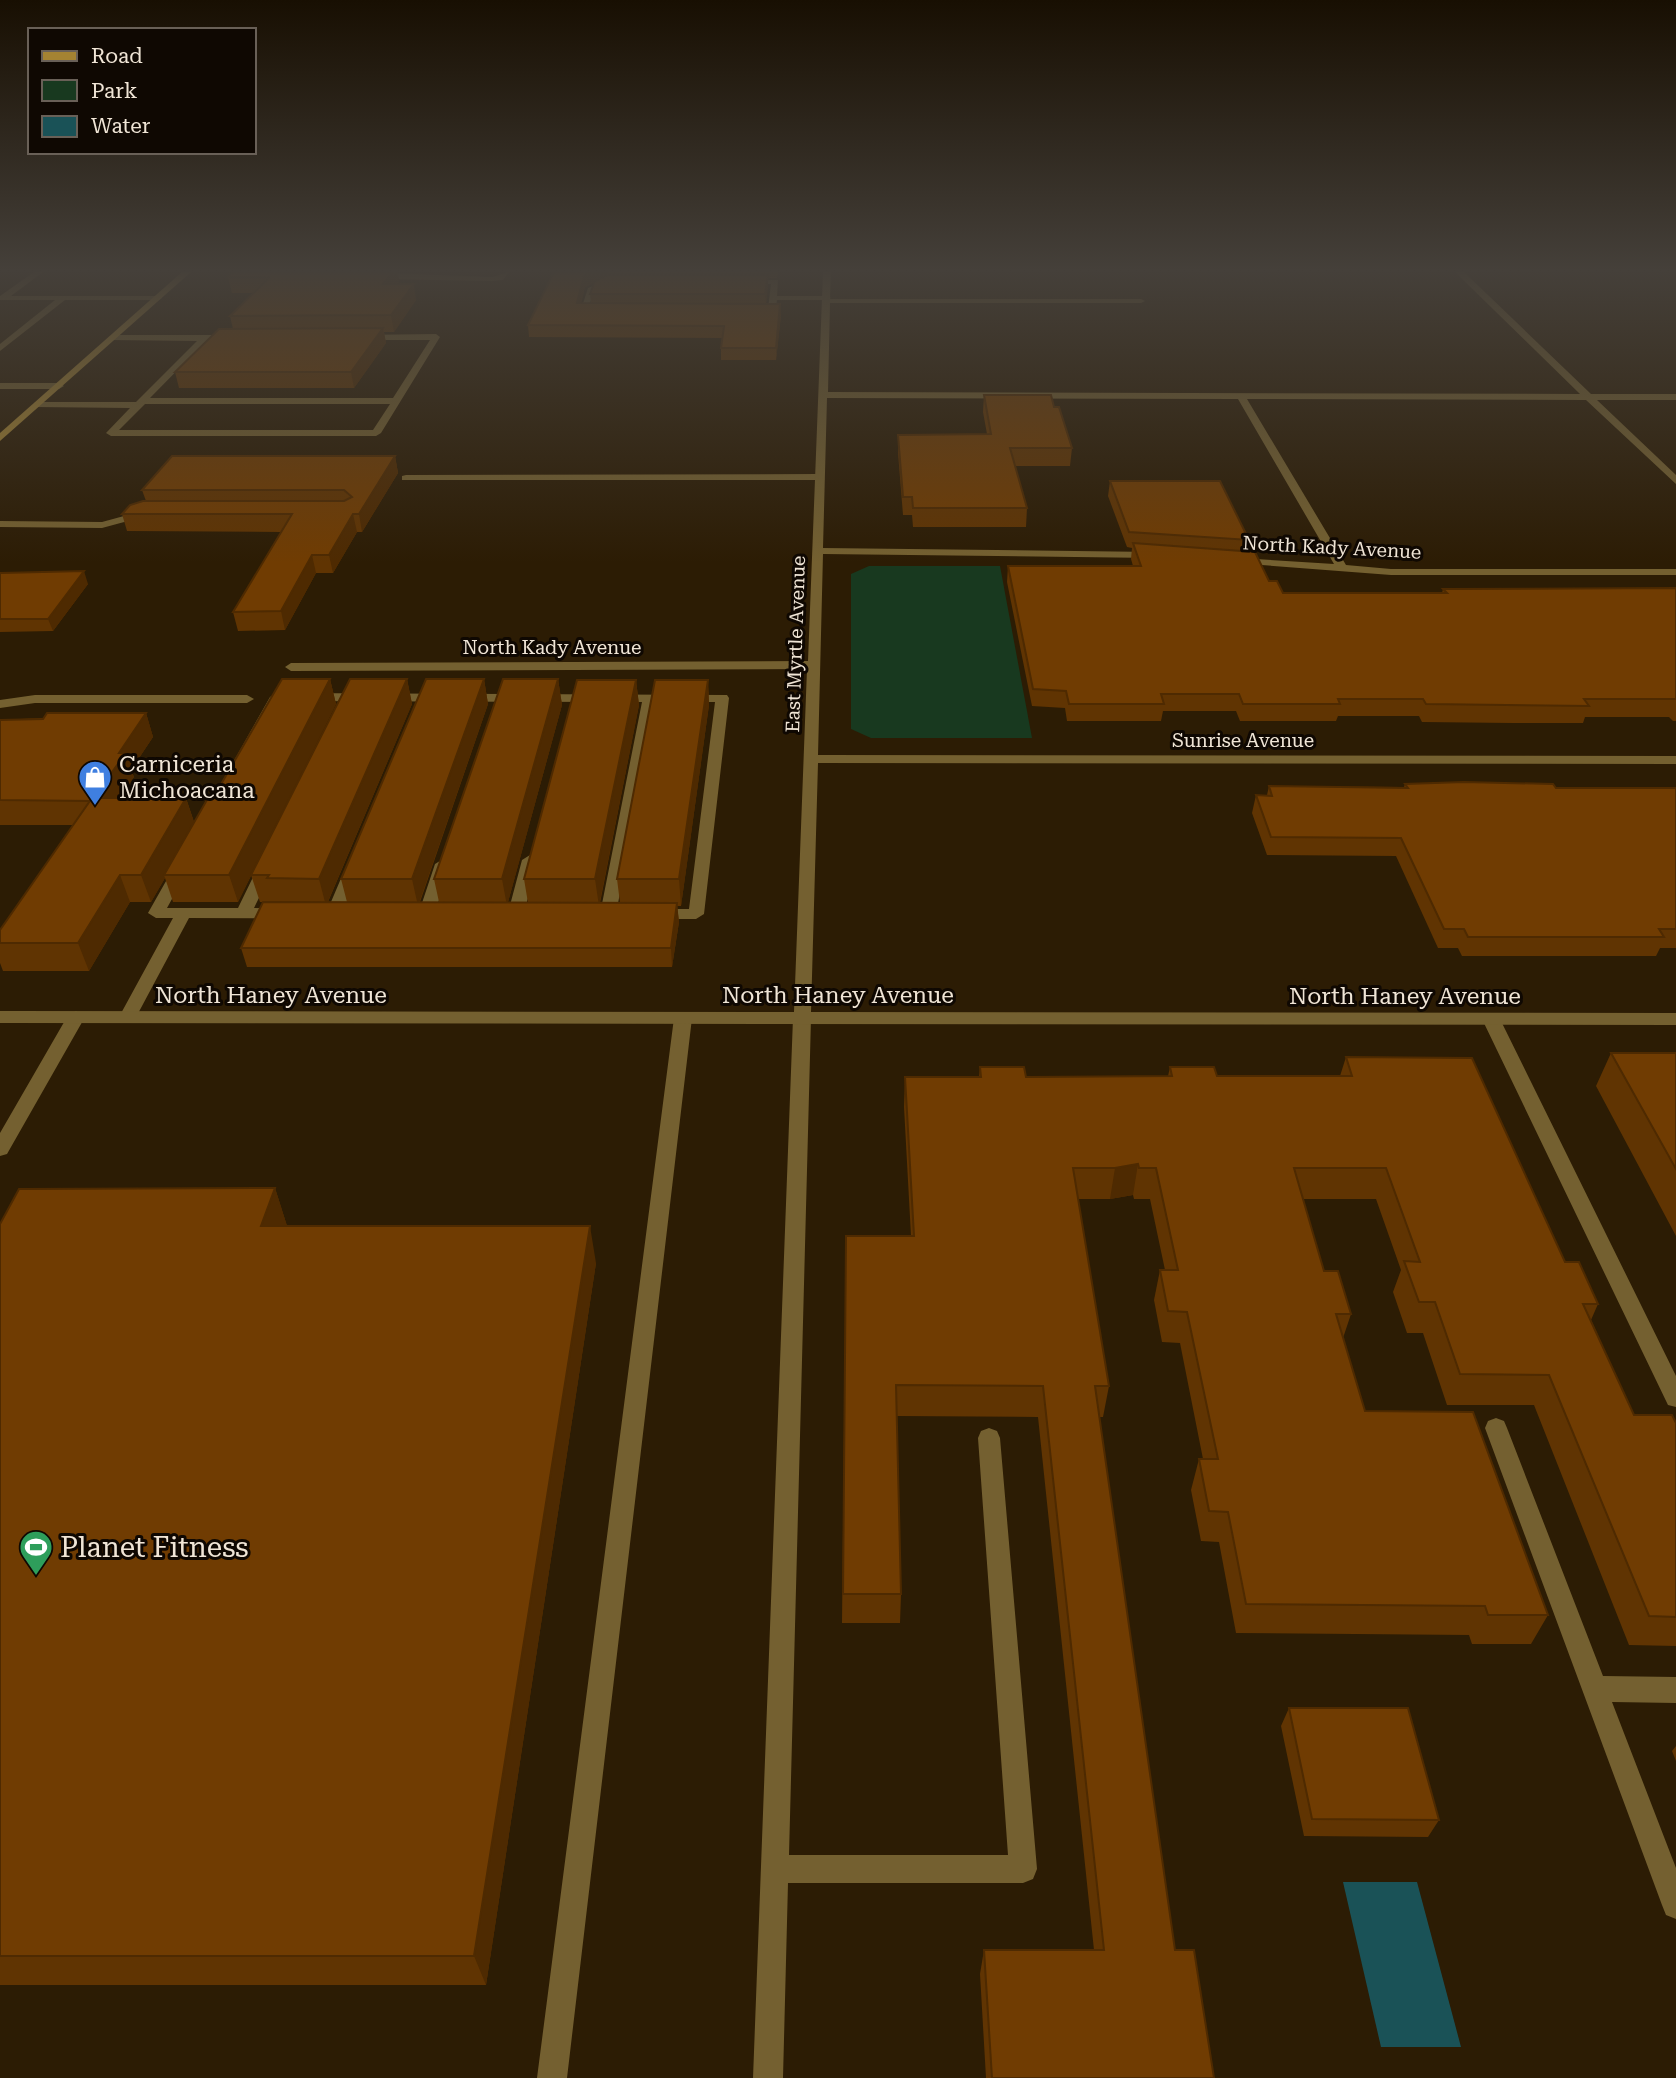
<svg xmlns="http://www.w3.org/2000/svg" width="1676" height="2078" font-family="'Roboto Serif',serif">
<rect width="100%" height="100%" fill="#2c1c04"/>
<path fill="#18391f" d="M869 566H1000L1032 738H871L851 729V574Z"/>
<path fill="#1a5257" d="M1343 1882H1417L1461 2047H1381Z"/>
<g fill="none" stroke-linecap="round" stroke-linejoin="round">
<path fill="#746030" fill-rule="evenodd" d="M34 272H43L11 296H158L162 298 158 300H65L0 351V344L55 300H0V296Z
M361 272 492 277 509 272 503 280 492 281 381 279Z
M609 280 616 282 594 291 588 309H600V313H580L588 288Z
M742 280H778L777 296H827L831 298 827 300H777L775 313H758L755 309H768L771 284H745Z
M113 335H211L215 338 206 341 150 398H393L430 340H362L359 335 436 334 440 337 381 433 376 436H111L106 433 130 408 34 407V403L37 402H136L197 341 110 340ZM145 404H390L373 430H119Z
M0 383H59L64 386 59 389H0Z
M406 475 819 474 824 477 819 480H402V476Z
M146 510 151 513 150 515 102 528 0 527V521L102 522Z
M277 693 727 695 729 698 704 914 696 919 189 918 134 1021H122L119 1017 173 918H156L148 913 270 697ZM281 701 642 702 601 909H525L538 860 530 855 522 860 509 909H436L451 864 443 859 435 864 420 909H344L361 869 353 864 345 869 328 909 254 908 273 869 265 864 257 869 238 908H167ZM655 702H715L689 909H617Z
M35 695H247L254 699 247 703H35L0 708V700Z
M76 1011 85 1017 7 1154 0 1156V1133L67 1017Z
M683 1012 692 1018 567 2078H537L674 1018Z
M802 1012 811 1018 789 1855H1008L978 1438 981 1431 989 1428 997 1431 1000 1438 1037 1869 1033 1879 1023 1883H788L783 2078H753L793 1018Z
M1491 1013 1500 1019 1676 1376V1407L1668 1405 1482 1019Z
M1496 1418 1504 1421 1507 1428 1603 1676 1676 1677V1703L1612 1702 1676 1868V1919L1666 1915 1662 1905 1485 1428 1488 1421Z"/>
<path fill="#746030" fill-rule="evenodd" d="M823 272H831L830 299H1141L1145 301 1141 303H830L828 392 1580 394 1455 272H1464L1591 394H1676V400H1597L1676 475V484L1586 400 1247 399 1346 565 1391 569H1676V575H1391L1235 563 1233 561 1239 558 1334 564 1238 399 827 398 823 548 1155 552 1161 555 1155 558 823 554 818 755 1676 756V764L818 763 811 1012 1676 1013V1025L0 1023V1011L794 1012 807 669 291 671 285 667 291 663 808 661Z"/>
<path fill="#a48332" fill-rule="evenodd" d="M182 272H191L0 441V433Z"/>
</g>
<path fill="#603402" fill-rule="evenodd" d="M234 272 399 282 398 284 416 300 394 332H384L386 343 354 388H179L175 372 233 329 230 316 253 293H232L228 277Z
M554 272H778L777 278H768L766 304 781 315 776 360H721V348L722 338 529 337 528 325ZM594 283 590 294 591 303H581L585 287Z
M984 395 1054 407 1072 448 1070 466H1015L1027 508 1026 527H913L912 515H903L898 453V435L987 434 983 412Z
M395 456 398 473 362 532H357L333 573H316L285 630 238 631 233 612 281 532 127 531 122 514 146 501 142 490Z
M1110 481 1249 540 1247 551 1269 581 1283 593H1442L1443 589 1676 588V721H1673L1669 717H1585L1583 723H1512L1422 722 1419 716H1338L1336 721H1240L1236 711H1163L1161 721H1067L1065 708 1032 706 1007 582 1008 566H1133L1131 559 1132 548 1127 547 1108 496Z
M0 573 88 584 53 631 0 632Z
M330 679 336 704 238 902H173L165 878 151 902H130L89 971H3L0 963V930L73 825H0V720L146 713 153 737 131 770 134 777 119 798H186L194 822 213 798Z
M407 679 412 704 328 902H347L341 879 484 679 488 704 420 902H439L434 879 558 679 562 705 508 902 528 903 524 879 636 680 639 705 600 903H620L617 879 708 680 709 705 681 906H677L679 922 672 967H247L241 948 263 902H260L251 875Z
M1405 784 1556 788H1676V948H1660L1656 956H1462L1458 948H1438L1396 856 1267 855 1252 813 1256 795H1267L1269 786 1404 787Z
M1611 1053H1676V1236L1596 1086Z
M1346 1057 1565 1262 1598 1304 1591 1320 1634 1415 1676 1423V1646L1629 1645 1534 1405H1447L1423 1333H1407L1393 1292 1401 1270 1376 1199H1303L1324 1271 1351 1314 1343 1338 1365 1411 1548 1615 1531 1644H1472L1469 1635 1236 1633 1219 1542 1201 1541 1191 1490 1199 1459H1203L1180 1343 1162 1342 1154 1300 1160 1270H1165L1150 1199H1134L1133 1195 1110 1199H1078L1109 1386 1103 1417H1099L1175 1950 1214 2078H986L980 1974 984 1950H1094L1038 1417 897 1416 901 1594 900 1623H842L846 1236H911L904 1107 905 1077H979L980 1067 1026 1077 1168 1076 1170 1067 1217 1076H1340Z
M275 1188 287 1226 596 1263 486 1985H0V1224Z
M1289 1708 1439 1820 1428 1837 1304 1836 1281 1726Z
M1676 1746V1761L1672 1751Z"/>
<path fill="#4e2a01" d="M393 272H398L399 282 386 300 383 284Z
M593 272H608V277L585 287 578 315 577 303 584 276Z
M768 275V287L766 306 765 294Z
M414 284 416 300 394 332 391 315Z
M780 304 781 315 776 360V348Z
M383 328 386 343 354 388 351 372Z
M395 456 398 473 362 532 359 514Z
M353 514 357 532 333 573 329 555Z
M312 555 316 573 285 630 281 611Z
M84 571 88 584 53 631 48 619Z
M330 679 336 704 238 902 229 875Z
M407 679 412 704 326 906 319 879Z
M484 679 488 704 418 906 412 879Z
M558 679 562 705 507 906 502 879Z
M636 680 639 705 599 906 595 879Z
M708 680 709 705 681 906 679 879Z
M146 713 153 737 131 770 134 777 100 825 91 801 119 753Z
M186 798 195 825 164 875 165 878 151 902 141 875Z
M120 875 130 902 89 971 78 943Z
M677 903 679 922 672 967 671 948Z
M1138 1164 1133 1195 1110 1199 1115 1168Z
M275 1188 287 1226 274 1263 261 1226Z
M590 1226 596 1263 486 1985 474 1956Z"/>
<path fill="#703c02" stroke="#4e2a01" stroke-width="2" d="M234 272H393L383 284H414L391 315 230 316 269 278 228 277Z
M554 272H593L584 276 577 303 780 304 776 348H721L724 326 528 325Z
M608 275H768L765 294H590L595 281Z
M383 328 351 372H175L219 329Z
M984 395H1051L1054 407H1059L1072 448H1010L1027 508H913L912 497H903L898 435 991 434Z
M172 456H395L359 514H353L329 555H312L281 611 233 612 292 514H122L130 505 143 501H344L352 497 344 490H142Z
M1110 481H1220L1249 540 1129 532Z
M1133 543 1255 552 1269 581H1277L1283 593H1447L1443 589 1676 588V699H1584L1589 706 1426 704 1423 699H1338L1340 704H1243L1239 694H1161L1164 704H1069L1066 691 1033 689 1008 566H1141Z
M84 571 48 619H0V573Z
M282 679H330L229 875H164L208 798H213Z
M350 679H407L319 879 267 878 269 875H251Z
M426 679H484L412 879H341Z
M503 679H558L502 879H434Z
M577 680H636L595 879H524Z
M655 680H708L679 879H617Z
M47 713H146L119 753H126L93 798H92L90 801 0 800V720L43 719Z
M1464 782 1553 784 1556 788H1676V929H1659L1664 937H1468L1464 929H1444L1401 838 1271 837 1256 795 1272 796 1269 786 1408 788 1405 784Z
M92 798H186L141 875H120L78 943H0V930Z
M263 902 677 903 671 948H241Z
M1611 1053H1676V1169Z
M1346 1057 1472 1058 1565 1262H1579L1598 1304H1583L1634 1415H1672L1676 1423V1617L1649 1616 1549 1375 1460 1374 1435 1302H1419L1404 1261 1420 1262 1386 1168H1294L1324 1271H1338L1351 1314H1336L1365 1411 1473 1412 1548 1615H1488L1485 1606 1246 1604 1228 1512 1209 1511 1199 1459H1218L1187 1312 1168 1311 1160 1270H1178L1156 1168H1139L1138 1164 1115 1168H1073L1109 1386H1095L1175 1950H1194L1214 2078H992L984 1950H1104L1043 1386 896 1385 901 1594H843L846 1236H914L905 1077H981L980 1067H1024L1026 1077 1172 1076 1170 1067H1214L1217 1076H1352Z
M275 1188 261 1226H590L474 1956H0V1224L19 1189Z
M1289 1708H1408L1439 1820 1312 1819Z"/>
<linearGradient id="sky" x2="0" y2="1"><stop stop-color="#180f02"/><stop offset="0.48" stop-color="#45403a"/><stop offset="1" stop-color="#45403a" stop-opacity="0"/></linearGradient>
<rect width="1676" height="563" fill="url(#sky)"/>
<defs>
<symbol id="shop-pin" viewBox="-11 -11 22 30"><path d="M0 17L-7.5 6A9.5 9.5 0 1 1 7.5 6Z" fill="#3f7fe0" stroke="#0f0802"/><path d="M-5-2.5h2.3a2.7 3.5 0 0 1 5.4 0H5L5.5 6h-11ZM-1.5-2.5h3a1.5 2.3 0 0 0-3 0Z" fill="#fff"/></symbol>
<symbol id="stadium-pin" viewBox="-11 -11 22 30"><path d="M0 17L-7.5 6A9.5 9.5 0 1 1 7.5 6Z" fill="#2e9e5b" stroke="#0f0802"/><path d="M0-5a6.5 5 0 1 0 0 10a6.5 5 0 1 0 0-10ZM-3.5-1.8h7v3.6h-7Z" fill="#fff"/></symbol>
</defs>
<g fill-rule="evenodd">
<use href="#shop-pin" x="76" y="758" width="38" height="52"/>
<use href="#stadium-pin" x="17" y="1528" width="38" height="52"/>
</g>
<g text-anchor="middle" stroke-width="6" stroke-linejoin="round" paint-order="stroke">
<g font-size="19" fill="#f0e5d6" stroke="#0f0802">
<text transform="translate(1332 547) rotate(3)" y="7">North Kady Avenue</text>
<text transform="translate(795 644) rotate(-88)" y="7">East Myrtle Avenue</text>
<text x="552" y="654">North Kady Avenue</text>
<text x="1243" y="747">Sunrise Avenue</text>
</g>
<g font-size="23" fill="#f0e5d6" stroke="#0f0802" text-anchor="start">
<text x="119" y="772">Carniceria<tspan x="119" dy="26">Michoacana</tspan></text>
</g>
<g font-size="23" fill="#f0e5d6" stroke="#0f0802">
<text x="271" y="1003">North Haney Avenue</text>
<text x="838" y="1003">North Haney Avenue</text>
<text x="1405" y="1004">North Haney Avenue</text>
</g>
<g font-size="28" fill="#f0e5d6" stroke="#0f0802" text-anchor="start">
<text x="60" y="1557">Planet Fitness</text>
</g>
</g>
<rect x="28" y="28" width="228" height="126" fill="#0f0802" stroke="#696057" stroke-width="2"/>
<rect x="42" y="51" width="35" height="10" fill="#a48332" stroke="#696057" stroke-width="2"/>
<text x="91" y="63" font-size="21" fill="#f0e5d6">Road</text>
<rect x="42" y="80" width="35" height="21" fill="#18391f" stroke="#696057" stroke-width="2"/>
<text x="91" y="98" font-size="21" fill="#f0e5d6">Park</text>
<rect x="42" y="116" width="35" height="21" fill="#1a5257" stroke="#696057" stroke-width="2"/>
<text x="91" y="133" font-size="21" fill="#f0e5d6">Water</text>
</svg>
